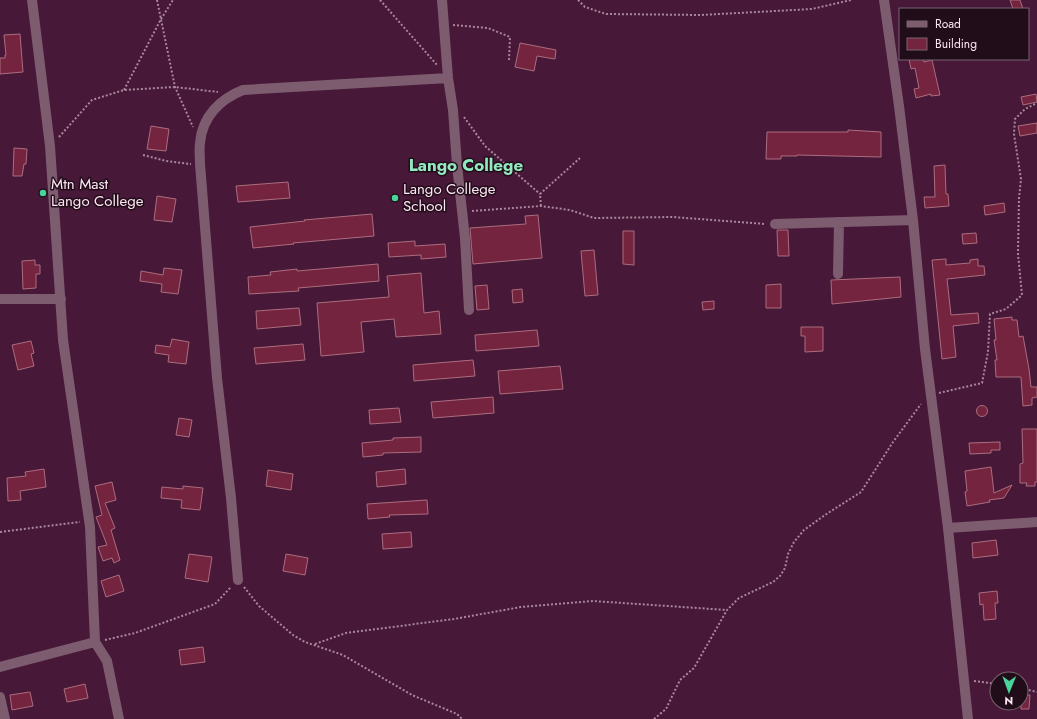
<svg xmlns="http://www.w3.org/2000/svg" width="1037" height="719" font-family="Jost,sans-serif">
<rect width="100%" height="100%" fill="#471837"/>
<path fill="#74243f" stroke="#ac6d7e" d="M1010 0H1020L1023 9H1013Z
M20 34 23 72 0 74V58H5V55H6L4 35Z
M520 43 556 50 555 59 537 56 534 71 515 67Z
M909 59H923L924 62 932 60 940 95 931 96V94L916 98 914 89 919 88 915 68 911 69Z
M1036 94 1037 102 1023 105 1021 97Z
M1037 123V133L1020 136 1018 126Z
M151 126 169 129 166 151 147 149Z
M848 130 881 132V157L797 155V156H781V159H766L767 132H848Z
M14 148 27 149 26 164H24L22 176H13Z
M945 165 946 194H948L949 206 925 208 924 197H935L934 166Z
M288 182 290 198 238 202 236 186Z
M157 196 176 199 172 222 154 220Z
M1004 203 1005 212 985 215 984 206Z
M372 214 374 236 293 243 294 244 253 248 250 227 305 221 304 220Z
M538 215 542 258 473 264 470 228 526 224 525 216Z
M777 230H788L789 256H778Z
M623 231H634V265L623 264Z
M976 233 977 243 963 244 962 234Z
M415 241V246L445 244 446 257 421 259V255L389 257 388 243Z
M594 250 598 295 585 296 581 251Z
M946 259V265L970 263V260L978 259V266H984L985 275 947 279 951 315 978 313 979 323 953 326 956 357 942 359 932 260Z
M35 260V265H40V274H36V288L23 289 22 261Z
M378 264 379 281 298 288 299 291 249 294 248 277 271 275 270 272 297 269V271Z
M164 268 182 270 178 294 161 292 162 284 140 281 141 271 163 275Z
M421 273 424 313 439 311 441 334 396 337 394 319 361 322 364 352 321 356 317 303 389 297 387 276Z
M900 277 901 297 832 304 831 280Z
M781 284V308H766V285Z
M487 285 489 309 477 310 475 286Z
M522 289 523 302 513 303 512 290Z
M714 301V309L703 310 702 302Z
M299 308 301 325 257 329 256 311Z
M1012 317V320H1017L1019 337 1023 336 1029 369 1031 387H1037V397L1032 398V405L1023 406 1021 377H996L995 360H997L994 340H996L994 319Z
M801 327H823V351L805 352V336H801Z
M537 330 539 346 476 351 475 335Z
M172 339 189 342 186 364 168 362 169 355 155 353 156 345 170 347Z
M31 341 34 353 31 354 34 366 18 370 12 345Z
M303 344 305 360 256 364 254 348Z
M473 360 475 376 414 381 413 365Z
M560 366 563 389 500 394 498 371Z
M493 397 494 413 433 418 431 402Z
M976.5 411a5.5 5.5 0 1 1 11 0a5.5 5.5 0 1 1-11 0Z
M399 408 401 422 370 424 369 410Z
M179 418 192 420 189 437 176 435Z
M1022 429H1037V482H1035V486H1026L1027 483H1020V464L1023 463Z
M421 437V452L383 453V455L363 457 362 443 393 440V438Z
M1000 442V450H991V453L970 454 969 443Z
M991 467 994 493 1012 485 1004 498 989 500 990 502 967 506 965 492 967 491 965 471Z
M44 469 46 487 20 491 21 500 8 501 7 478 26 476 25 472Z
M405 469 406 484 377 487 376 472Z
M268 470 293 474 291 490 266 486Z
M112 482 116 500 105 503 115 528 111 530 120 560 114 563 112 558 103 561 98 547 107 545 96 517 102 515 95 486Z
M183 486 203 488 200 510 181 508 182 500 161 498 162 487 183 489Z
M427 500 428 514 389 515 390 517 368 519 367 504Z
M411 532 412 547 383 549 382 534Z
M996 540 998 555 973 558 972 543Z
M189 554 212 557 208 582 185 578Z
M286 554 308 558 305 575 283 571Z
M119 575 124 591 106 597 101 581Z
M997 591 998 603H995L996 619 984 620 983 604 980 605 979 593Z
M203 647 205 662 181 665 179 650Z
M85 684 88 698 67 702 64 689Z
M30 692 33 706 12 710 10 695Z
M1021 695H1030L1029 709H1021Z"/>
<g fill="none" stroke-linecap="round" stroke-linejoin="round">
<path stroke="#aa879d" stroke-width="2" stroke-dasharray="2 2" stroke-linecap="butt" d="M157 0 175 87 193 127
M380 0 437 65
M578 0 585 7 606 14 701 15 812 9 851 0
M453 25 488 28 510 37 509 60
M124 90 161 19 173 0
M464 117 485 146 540 194
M59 137 92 100 124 90 175 87 218 92
M143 155 166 161 191 164
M541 206 540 194 580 158
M472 211 541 206 570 210 594 218 673 217 765 224
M939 393 982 383 988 352 990 314 1006 309 1022 295 1018 254 1019 198 1021 179 1014 134 1015 119 1025 109 1037 103
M0 532 80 522
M244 587 259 606 293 635 305 642 343 655 412 695 457 714 462 719
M105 640 135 633 215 604 231 587
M315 644 346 633 454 619 521 607 593 601 727 610
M974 681 997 684
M1021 688 1037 692
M654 719 666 709 680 680 694 668 727 610 739 598 773 582 780 576 785 568 788 554 794 542 804 530 825 515 861 492 893 442 921 404"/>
<path stroke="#7d5c70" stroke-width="10" d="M32 0 50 146 63 340 90 527 95 642 107 661 119 719
M442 0 448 78 453 110 457 165 465 238 469 310
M884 0 899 106 913 220 925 349 948 528 968 719
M775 224 913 220
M838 274 839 222
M0 299H61
M948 528 1037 522
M238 580 231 498 217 378 200 164C200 157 199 150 200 143 202 117 220 99 243 90L448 78
M0 667 95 642
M0 697 5 719"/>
</g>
<g fill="#49d49c" stroke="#210d1a" stroke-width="1.5">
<circle cx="43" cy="193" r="4"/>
<circle cx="395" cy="198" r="4"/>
</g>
<g text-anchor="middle" stroke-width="3" stroke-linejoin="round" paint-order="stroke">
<g font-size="15" fill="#fee5f3" stroke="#210d1a" text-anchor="start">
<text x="51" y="189">Mtn Mast<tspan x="51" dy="17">Lango College</tspan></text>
<text x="403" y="194">Lango College<tspan x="403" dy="17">School</tspan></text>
</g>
<g font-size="17" font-weight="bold" fill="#93e8c0" stroke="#210d1a">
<text x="466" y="171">Lango College</text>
</g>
</g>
<rect x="899" y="8" width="130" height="52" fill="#210d1a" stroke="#796371"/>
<rect x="907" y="21" width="20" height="6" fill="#7d5c70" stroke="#796371"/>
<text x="935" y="28" font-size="12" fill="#fee5f3">Road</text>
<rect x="907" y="38" width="20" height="12" fill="#74243f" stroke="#796371"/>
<text x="935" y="48" font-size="12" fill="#fee5f3">Building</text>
<g transform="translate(1009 691) rotate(181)"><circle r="19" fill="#210d1a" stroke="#796371"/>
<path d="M0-3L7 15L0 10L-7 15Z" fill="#49d49c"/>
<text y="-6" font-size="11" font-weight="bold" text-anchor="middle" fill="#fee5f3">N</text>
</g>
</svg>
